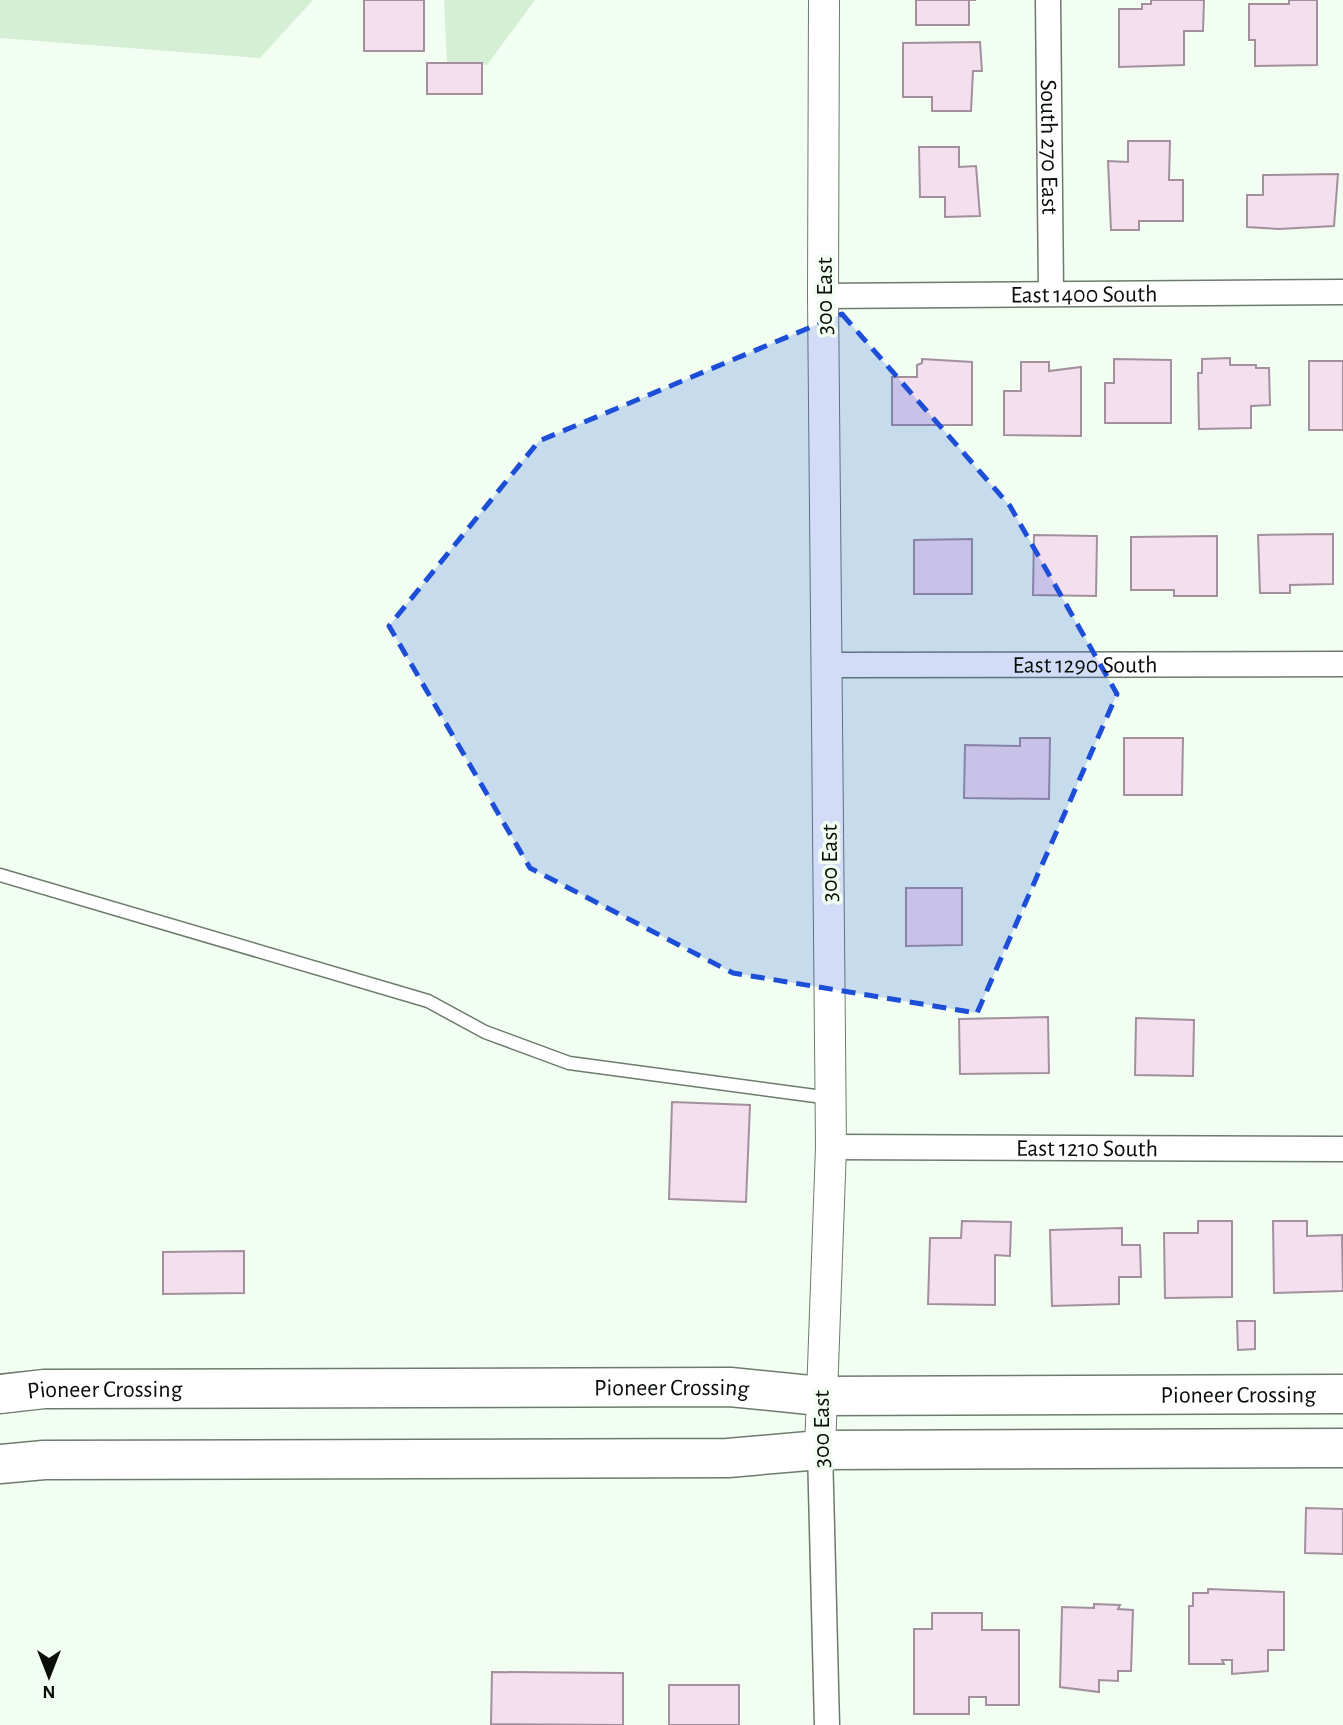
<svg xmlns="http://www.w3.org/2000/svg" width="1343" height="1725" font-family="'Alegreya Sans',sans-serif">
<rect width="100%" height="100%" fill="#f1fef1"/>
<path fill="#d5efd4" d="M0 0H313L260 58 0 38Z
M444 0H535L487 65 447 63Z"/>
<path fill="#f3dfed" stroke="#a2909d" stroke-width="2" d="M364 0H424V51H364Z
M916 0H976H969V25H916Z
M1151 0H1204L1203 31H1184V65L1119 67V9H1142V4H1151Z
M1289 0H1317V65L1255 66V40H1249V4H1289Z
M980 42 982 71H973L971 111H932V97H903V43Z
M427 63H482V94H427Z
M1128 141H1170L1169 180H1183V221H1139V230H1111L1108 161 1128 162Z
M919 147H959V167L976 166 980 216 945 217V197H920Z
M1338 174 1334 226 1279 229 1247 227V195H1263V175Z
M1230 358V365H1256V368H1269L1270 405 1251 406V428L1199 429 1198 373H1202V359Z
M922 359 972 362V425H892V377H917V365L922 363Z
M1114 359 1171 360V423H1105V383H1114Z
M1309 361H1343V430H1309Z
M1021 362H1049V371L1081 367V436L1004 435V391H1021Z
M1333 534V584L1290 585V593H1260L1258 535Z
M1034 535 1097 536 1096 596 1033 595Z
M1217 536V596H1174V590H1131V537Z
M972 539V594H914V540Z
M1020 738H1050L1049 799 964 798 965 745 1020 746Z
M1124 738H1183L1182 795H1124Z
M906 888H962V945L906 946Z
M1048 1017 1049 1073 960 1074 959 1019Z
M1136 1018 1194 1020 1193 1076 1135 1075Z
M672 1102 750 1105 746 1202 669 1199Z
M962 1221 1011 1222 1010 1256 995 1255V1305L928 1304 930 1238H961Z
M1198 1221H1232V1297L1165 1298 1164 1233H1198Z
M1273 1221H1307V1236L1342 1235 1343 1291 1274 1293Z
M1122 1228V1245H1140L1141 1277H1119V1304L1052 1306 1050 1230Z
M244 1251V1293L163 1294V1252Z
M1237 1321H1255V1349L1238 1350Z
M1306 1508 1343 1509V1554L1305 1553Z
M1208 1589 1284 1592V1650H1268V1671L1232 1674V1660H1222L1224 1664H1189V1606H1193V1593H1208Z
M1094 1604 1120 1605 1118 1609 1133 1610 1131 1671H1118V1681L1099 1680V1692L1060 1687 1062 1607 1094 1608Z
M932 1613H982V1630H1019V1705H986V1697H969V1714H914V1629H932Z
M492 1672 623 1673V1725L491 1724Z
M669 1685H739V1725H669Z"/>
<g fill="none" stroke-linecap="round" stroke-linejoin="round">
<defs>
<path id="service" d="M0 875 428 1001 485 1032 569 1063 830 1098"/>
<g id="minor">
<path id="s1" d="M1048 0 1051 292"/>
<path id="s2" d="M823 296 1343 292"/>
<path id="s3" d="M828 665 1343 664"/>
<path id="s4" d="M831 1147 1343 1149"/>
<path d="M820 1450 827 1725"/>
</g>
<path id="tertiary" d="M820 1450 831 1147 823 296 824 0"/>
<g id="trunk">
<path id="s5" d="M0 1394 44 1389 730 1387 820 1396 1343 1394"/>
<path d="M0 1464 44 1460 728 1458 820 1450 1343 1448"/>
</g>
</defs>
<use href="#service" stroke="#6c7b6c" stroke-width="15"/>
<use href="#minor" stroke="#6c7b6c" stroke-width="27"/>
<use href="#tertiary" stroke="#6c7b6c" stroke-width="32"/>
<use href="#trunk" stroke="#6c7b6c" stroke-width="41"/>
<use href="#service" stroke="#fff" stroke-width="12"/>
<use href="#minor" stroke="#fff" stroke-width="24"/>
<use href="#tertiary" stroke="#fff" stroke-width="30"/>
<use href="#trunk" stroke="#fff" stroke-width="38"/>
</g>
<path fill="#1d4ed8" fill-opacity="0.2" stroke="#1d4ed8" stroke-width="5" stroke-dasharray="14 9" stroke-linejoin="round" d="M842 314 1010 506 1117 694 977 1013 733 973 530 868 389 626 539 441Z"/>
<g text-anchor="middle" stroke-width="7" stroke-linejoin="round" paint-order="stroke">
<g font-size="24" fill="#090e09" stroke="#f1fef1">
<text dy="8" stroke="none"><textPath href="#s1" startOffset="147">South 270 East</textPath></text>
<text dy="8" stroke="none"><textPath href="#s2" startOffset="261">East 1400 South</textPath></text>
<text transform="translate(824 296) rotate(-90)" y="8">300 East</text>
<text dy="8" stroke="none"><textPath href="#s3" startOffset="257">East 1290 South</textPath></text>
<text transform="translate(829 863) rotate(-90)" y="8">300 East</text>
<text dy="8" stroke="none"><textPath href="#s4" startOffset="256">East 1210 South</textPath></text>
<text dy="8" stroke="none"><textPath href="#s5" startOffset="672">Pioneer Crossing</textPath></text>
<text dy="8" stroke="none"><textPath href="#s5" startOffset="105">Pioneer Crossing</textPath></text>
<text dy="8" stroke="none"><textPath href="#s5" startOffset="1239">Pioneer Crossing</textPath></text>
<text transform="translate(821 1429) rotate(-90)" y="8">300 East</text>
</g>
</g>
<g transform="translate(49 1676) rotate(180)" stroke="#f1fef1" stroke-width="5" paint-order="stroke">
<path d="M0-5L12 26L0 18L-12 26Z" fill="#090e09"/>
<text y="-10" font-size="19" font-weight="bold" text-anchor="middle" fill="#090e09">N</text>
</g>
</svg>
